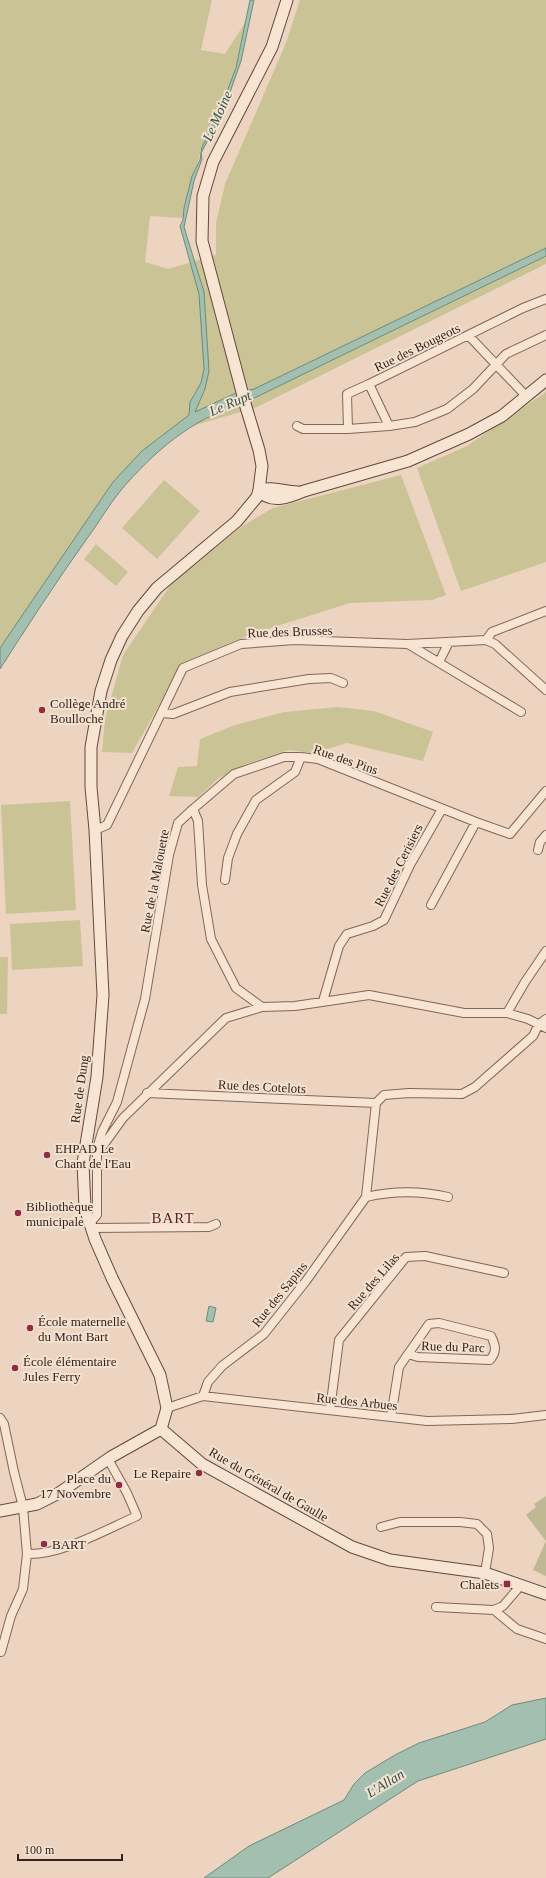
<svg xmlns="http://www.w3.org/2000/svg" width="546" height="1878" font-family="'Times New Roman',serif">
<rect width="100%" height="100%" fill="#ecd4c0"/>
<path fill="#cac395" d="M0 0H212L201 50 225 54 246 21 239 65 226 101 201 150 183 218 150 216 145 262 168 269 216 255V223L225 184 286 43 300 0H546V264L255 408 185 428 116 486 0 654Z
M546 392V562L461 591 417 468 467 446Z
M401 475 446 595 432 600 350 603 252 634 183 663 132 753 102 752 105 719 123 655 172 583 241 527 273 508Z
M164 480 200 511 157 559 122 528Z
M96 544 128 572 116 586 84 559Z
M338 707 374 711 433 732 423 761 347 743 314 753 288 750 246 764 219 778 198 797 169 796 178 767 197 766 200 739 235 725 284 712Z
M70 801 76 910 6 914 1 805Z
M80 920 83 966 12 970 10 924Z
M0 957H8L7 1014H0Z"/>
<path fill="#beb994" d="M546 1496V1576L533 1570 546 1541 526 1515 536 1507 534 1504Z"/>
<path fill="#a3bfb0" stroke="#6b8c7c" d="M250 0H254L241 61 223 112 201 153 202 159 194 181 184 227 204 292 209 371 205 389 195 412 236 393 254 389 546 248V256L240 405C192 418 153 453 121 490 108 506 98 524 86 540 56 582 28 625 0 669V648L113 482 142 451 189 415 190 402 201 383 204 369 199 294 180 226 183 220 184 208 192 176 200 160 202 147 222 108 221 107 236 68Z
M209 1306 216 1308 213 1322 206 1321Z
M546 1698V1739L418 1781 268 1878H204L249 1846 344 1800 354 1784 365 1773 395 1755 419 1743 485 1722 512 1705Z"/>
<g fill="none" stroke-linecap="round" stroke-linejoin="round">
<defs>
<path id="street" d="M546 299 523 308 369 384 389 426 415 422 447 409 473 389 506 354 546 335
M469 336 526 396
M297 426 303 429H348L347 394 369 384
M348 429 389 426
M486 640 492 632 546 611
M408 644 521 712
M439 662 449 642
M162 713 173 714 230 692 309 679 331 678 343 683
M193 809 234 774 284 757H301L318 759 476 822 510 834 546 791
M95 830 107 825 183 668 241 644 295 640 407 644 486 640 495 644 546 690
M538 850 540 842 546 835
M225 880 228 858 237 834 256 800 295 772 301 757
M431 905 476 822
M323 1001 339 946 347 934 373 926 384 920 410 865 442 809
M507 1013 525 982 546 951
M147 1093 376 1103
M376 1103 384 1095 409 1093 462 1094 475 1087 533 1036 539 1024 546 1019
M97 1149 102 1147 123 1118 226 1018 262 1007
M366 1197 376 1103
M91 1222 97 1215V1149L102 1132 117 1102 145 999 169 855 178 823 193 809 198 821 202 885 211 939 236 988 262 1007 295 1006 369 995 464 1013H507L528 1019 546 1028
M92 1228 209 1227 216 1224
M203 1396 208 1382 222 1366 264 1334 306 1281 366 1197C392 1191 422 1191 448 1197
M167 1408 203 1396 427 1421 512 1419 546 1415
M330 1410 339 1340 406 1257 425 1256 504 1273
M391 1417 399 1367 429 1324 439 1323 491 1336C496 1346 497 1351 490 1360L418 1357 408 1354
M0 1418 4 1424 14 1472 23 1507 27 1554 23 1589 11 1616 1 1652
M381 1527 400 1522H460L477 1524 487 1534 489 1548 485 1573
M27 1554C62 1555 105 1530 137 1516L127 1493 108 1459
M436 1607 494 1610 503 1606 521 1585
M494 1610 517 1629 546 1639"/>
<path id="secondary" d="M259 490C271 505 290 497 304 491L408 461 469 434 502 416 546 380
M259 490C273 486 284 492 298 492
M161 1429 167 1408 160 1375 112 1278 95 1239 85 1208 83 1163 97 1077 103 995 95 830 91 787V747L101 691 111 660 122 636 138 611 157 588 237 521 257 497 259 490 262 466 259 450 246 407 202 241 203 196 213 162 272 47 287 0
M0 1511 37 1504 59 1493 111 1457 161 1429 202 1464 352 1547 390 1560 485 1573 546 1594"/>
</defs>
<use href="#street" stroke="#856559" stroke-width="10"/>
<use href="#secondary" stroke="#66473c" stroke-width="13"/>
<use href="#street" stroke="#f7e4d3" stroke-width="8"/>
<use href="#secondary" stroke="#f7e4d3" stroke-width="11"/>
</g>
<g fill="#922b44" stroke="#f4e1d0" stroke-width="1.5">
<circle cx="42" cy="710" r="4"/>
<circle cx="47" cy="1155" r="4"/>
<circle cx="18" cy="1213" r="4"/>
<circle cx="30" cy="1328" r="4"/>
<circle cx="15" cy="1368" r="4"/>
<circle cx="199" cy="1473" r="4"/>
<circle cx="119" cy="1485" r="4"/>
<circle cx="44" cy="1544" r="4"/>
<rect x="503" y="1580" width="8" height="8" rx="2"/>
</g>
<g text-anchor="middle" stroke-width="4" stroke-linejoin="round" paint-order="stroke">
<g font-size="13" fill="#35231d" stroke="#f4e1d0">
<text transform="translate(417 347) rotate(-26)" y="5">Rue des Bougeots</text>
<text transform="translate(290 631) rotate(-2)" y="5">Rue des Brusses</text>
<text transform="translate(346 759) rotate(19)" y="5">Rue des Pins</text>
<text transform="translate(398 865) rotate(-63)" y="5">Rue des Cerisiers</text>
<text transform="translate(154 881) rotate(-79)" y="5">Rue de la Malouette</text>
<text transform="translate(262 1086) rotate(3)" y="5">Rue des Cotelots</text>
<text transform="translate(79 1089) rotate(-82)" y="5">Rue de Dung</text>
<text transform="translate(373 1281) rotate(-49)" y="5">Rue des Lilas</text>
<text transform="translate(279 1294) rotate(-51)" y="5">Rue des Sapins</text>
<text transform="translate(453 1346) rotate(2)" y="5">Rue du Parc</text>
<text transform="translate(357 1401) rotate(6)" y="5">Rue des Arbues</text>
<text transform="translate(269 1484) rotate(30)" y="5">Rue du Général de Gaulle</text>
</g>
<g font-size="13" fill="#35231d" stroke="#f4e1d0" text-anchor="start">
<text x="50" y="708">Collège André<tspan x="50" dy="15">Boulloche</tspan></text>
<text x="55" y="1153">EHPAD Le<tspan x="55" dy="15">Chant de l'Eau</tspan></text>
<text x="26" y="1211">Bibliothèque<tspan x="26" dy="15">municipale</tspan></text>
<text x="38" y="1326">École maternelle<tspan x="38" dy="15">du Mont Bart</tspan></text>
<text x="23" y="1366">École élémentaire<tspan x="23" dy="15">Jules Ferry</tspan></text>
<text x="191" y="1478" text-anchor="end">Le Repaire</text>
<text x="111" y="1483" text-anchor="end">Place du<tspan x="111" dy="15">17 Novembre</tspan></text>
<text x="52" y="1549">BART</text>
<text x="499" y="1589" text-anchor="end">Chalets</text>
</g>
<g font-size="14" font-style="italic" fill="#2c5448" stroke="#f4e1d0">
<text transform="translate(217 116) rotate(-66)" y="5">Le Moine</text>
<text transform="translate(230 403) rotate(-23)" y="5">Le Rupt</text>
<text transform="translate(385 1783) rotate(-31)" y="5">L'Allan</text>
</g>
<g font-size="15" letter-spacing="1" fill="#601d20" stroke="#f4e1d0">
<text x="173" y="1223">BART</text>
</g>
</g>
<path d="M18 1854v6h104v-6" fill="none" stroke="#35231d" stroke-width="2"/>
<text x="24" y="1854" font-size="12" fill="#35231d" stroke="#f4e1d0" stroke-width="3" paint-order="stroke">100 m</text>
</svg>
